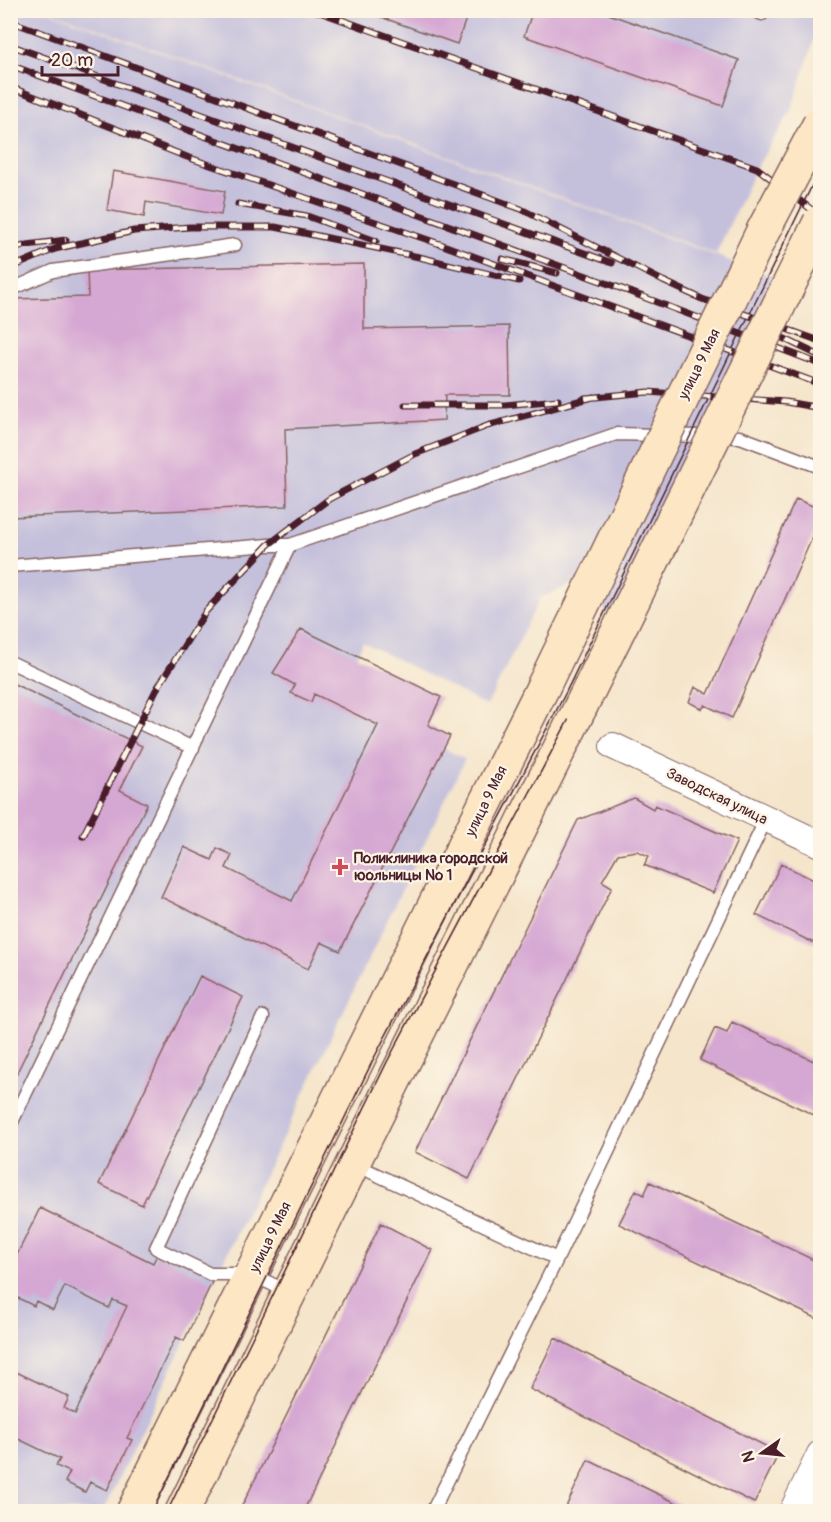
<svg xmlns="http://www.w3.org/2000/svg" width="831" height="1522" font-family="Pangolin,sans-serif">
<rect width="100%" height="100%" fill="#fcf5e5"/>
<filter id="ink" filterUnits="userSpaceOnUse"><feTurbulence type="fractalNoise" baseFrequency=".0167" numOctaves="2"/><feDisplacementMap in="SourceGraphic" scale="12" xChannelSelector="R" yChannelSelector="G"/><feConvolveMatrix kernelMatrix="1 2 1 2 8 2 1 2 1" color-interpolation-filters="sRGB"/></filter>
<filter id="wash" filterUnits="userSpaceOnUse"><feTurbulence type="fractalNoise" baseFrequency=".008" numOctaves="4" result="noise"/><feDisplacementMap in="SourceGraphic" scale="24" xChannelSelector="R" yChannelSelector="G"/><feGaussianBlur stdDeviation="1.35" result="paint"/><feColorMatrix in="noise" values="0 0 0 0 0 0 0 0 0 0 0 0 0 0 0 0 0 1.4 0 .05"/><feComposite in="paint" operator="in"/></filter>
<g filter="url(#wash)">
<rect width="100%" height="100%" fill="#f5e5cb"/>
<path fill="#c4c0db" d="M820 10V22L791 111 756 168 716 254 50 11Z
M10 11H47L799 286 613 618 593 597 591 576 540 598 487 706 363 642 338 696 465 759 103 1511H11Z"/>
<g id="blocks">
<path fill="#d5a7d3" d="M361 10H469L457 44Z
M533 10H597L739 60 723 106 524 36Z
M113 171 225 191 221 215 146 202 144 217 107 210Z
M364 264V329L509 326 510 395H445L444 420 285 429 287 506 10 517V299L88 297 87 270Z
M796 499 820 509V520L732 718 705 705 702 709 689 702 695 687 708 694Z
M301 629 441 697 428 725 450 736 340 951 321 942 308 969 161 897 184 847 212 860 217 848 232 855 226 868 292 901 378 725 314 694 311 702 291 693 295 685 273 673Z
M10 682 142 746 120 790 147 804 10 1087Z
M634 798 653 809 655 805 737 841 713 893 644 865 649 856 637 851 618 854 602 881 612 887 469 1179 415 1152 578 820Z
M781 864 820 883V946L756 915Z
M200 976 243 997 142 1205 99 1184Z
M732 1022 820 1064V1118L700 1060 715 1028 727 1033Z
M650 1182 820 1263V1320L619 1224 636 1190 644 1195Z
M40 1208 153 1263 157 1255 212 1282 184 1341 176 1337 127 1438 132 1440 107 1490 90 1482 85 1492 65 1482 70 1472 56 1466 60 1459 10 1435V1369L69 1397 64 1408 75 1414 127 1306 113 1300 109 1308 65 1286 53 1310 36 1301 34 1306 10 1294V1269Z
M381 1223 432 1250 303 1512H239Z
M555 1338 779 1453 754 1503 530 1389Z
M588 1460 695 1512H570L565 1509Z"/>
</g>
</g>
<g filter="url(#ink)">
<use href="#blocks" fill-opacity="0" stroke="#866463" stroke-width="1.5"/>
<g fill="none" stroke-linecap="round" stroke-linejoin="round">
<defs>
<path id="service" d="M754 10 762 14 763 10
M10 290 53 271 235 245
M10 566 268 545H290
M10 662 193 748
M263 1017 156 1248 210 1274H251L288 1292
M10 1126 290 545 616 434 740 437 820 467
M354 1164 557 1259
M432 1512 557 1259 766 819"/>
<path id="minor" d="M613 746 820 844
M792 1512 820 1454"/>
<path id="secondary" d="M133 1512 543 687
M182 1512 353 1163 580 708"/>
</defs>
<use href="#service" stroke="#866463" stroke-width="15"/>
<use href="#minor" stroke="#866463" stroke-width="28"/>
<use href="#secondary" stroke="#866463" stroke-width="36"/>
<use href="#service" stroke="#fff" stroke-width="12"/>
<use href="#minor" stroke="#fff" stroke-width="26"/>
<use href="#secondary" stroke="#fce6c4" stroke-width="33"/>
<path stroke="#4a1f2b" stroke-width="1.5" d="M152 1512 374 1058 565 694 820 169
M167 1512 387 1062 580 698 820 201"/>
<defs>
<path id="rail" d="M314 10 757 168 820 216
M10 21 521 209 663 281 702 299 820 341
M10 45 612 263
M10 65 617 287 820 364
M10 87 187 157 443 245 820 384
M238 204 307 216 376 241
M10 250 27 245 66 240
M502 259 557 273
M10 268 55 249 134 231 190 227H275L419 257 519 281
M762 328 816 354
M585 398 648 392 786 402 820 408
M405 405H505L558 400
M83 836 156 690 206 611 268 545 329 499 415 454 487 426 593 397"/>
</defs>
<use href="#rail" stroke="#4a1f2b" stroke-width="7"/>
<use href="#rail" stroke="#fcf5e5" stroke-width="4.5" stroke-dasharray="14" stroke-linecap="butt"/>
<defs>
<path id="secondary-bridge" d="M543 687 763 231 820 123
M580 708 820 222"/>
</defs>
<use href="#secondary-bridge" stroke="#866463" stroke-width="36" stroke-linecap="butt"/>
<use href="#secondary-bridge" stroke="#fce6c4" stroke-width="33"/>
</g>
</g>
<path fill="#d1495b" stroke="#fcf5e5" stroke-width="2" d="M337 858h6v6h6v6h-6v6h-6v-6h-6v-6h6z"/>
<g text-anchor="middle" stroke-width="4.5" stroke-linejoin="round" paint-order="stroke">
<g font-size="15" fill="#4a1f2b" stroke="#fcf5e5">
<text transform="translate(699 364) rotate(-64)" y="5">улица 9 Мая</text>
<text transform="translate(717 796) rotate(26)" y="5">Заводская улица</text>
<text transform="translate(486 801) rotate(-64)" y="5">улица 9 Мая</text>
<text transform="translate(270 1237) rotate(-64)" y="5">улица 9 Мая</text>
</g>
<g font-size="15" font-weight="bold" fill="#4a1f2b" stroke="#fcf5e5" text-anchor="start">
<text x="354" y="863">Поликлиника городской<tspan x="354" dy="17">юольницы № 1</tspan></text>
</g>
</g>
<rect width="831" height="1522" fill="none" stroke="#fcf5e5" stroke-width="36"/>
<g transform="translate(762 1453) rotate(255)" stroke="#fcf5e5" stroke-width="4.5" paint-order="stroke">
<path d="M0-4.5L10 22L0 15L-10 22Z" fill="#4a1f2b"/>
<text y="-9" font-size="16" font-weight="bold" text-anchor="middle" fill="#4a1f2b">N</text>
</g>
<path d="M42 66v9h76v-9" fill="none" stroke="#4a1f2b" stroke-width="3"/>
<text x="51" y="66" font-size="18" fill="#4a1f2b" stroke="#fcf5e5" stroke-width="4.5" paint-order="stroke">20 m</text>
</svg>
